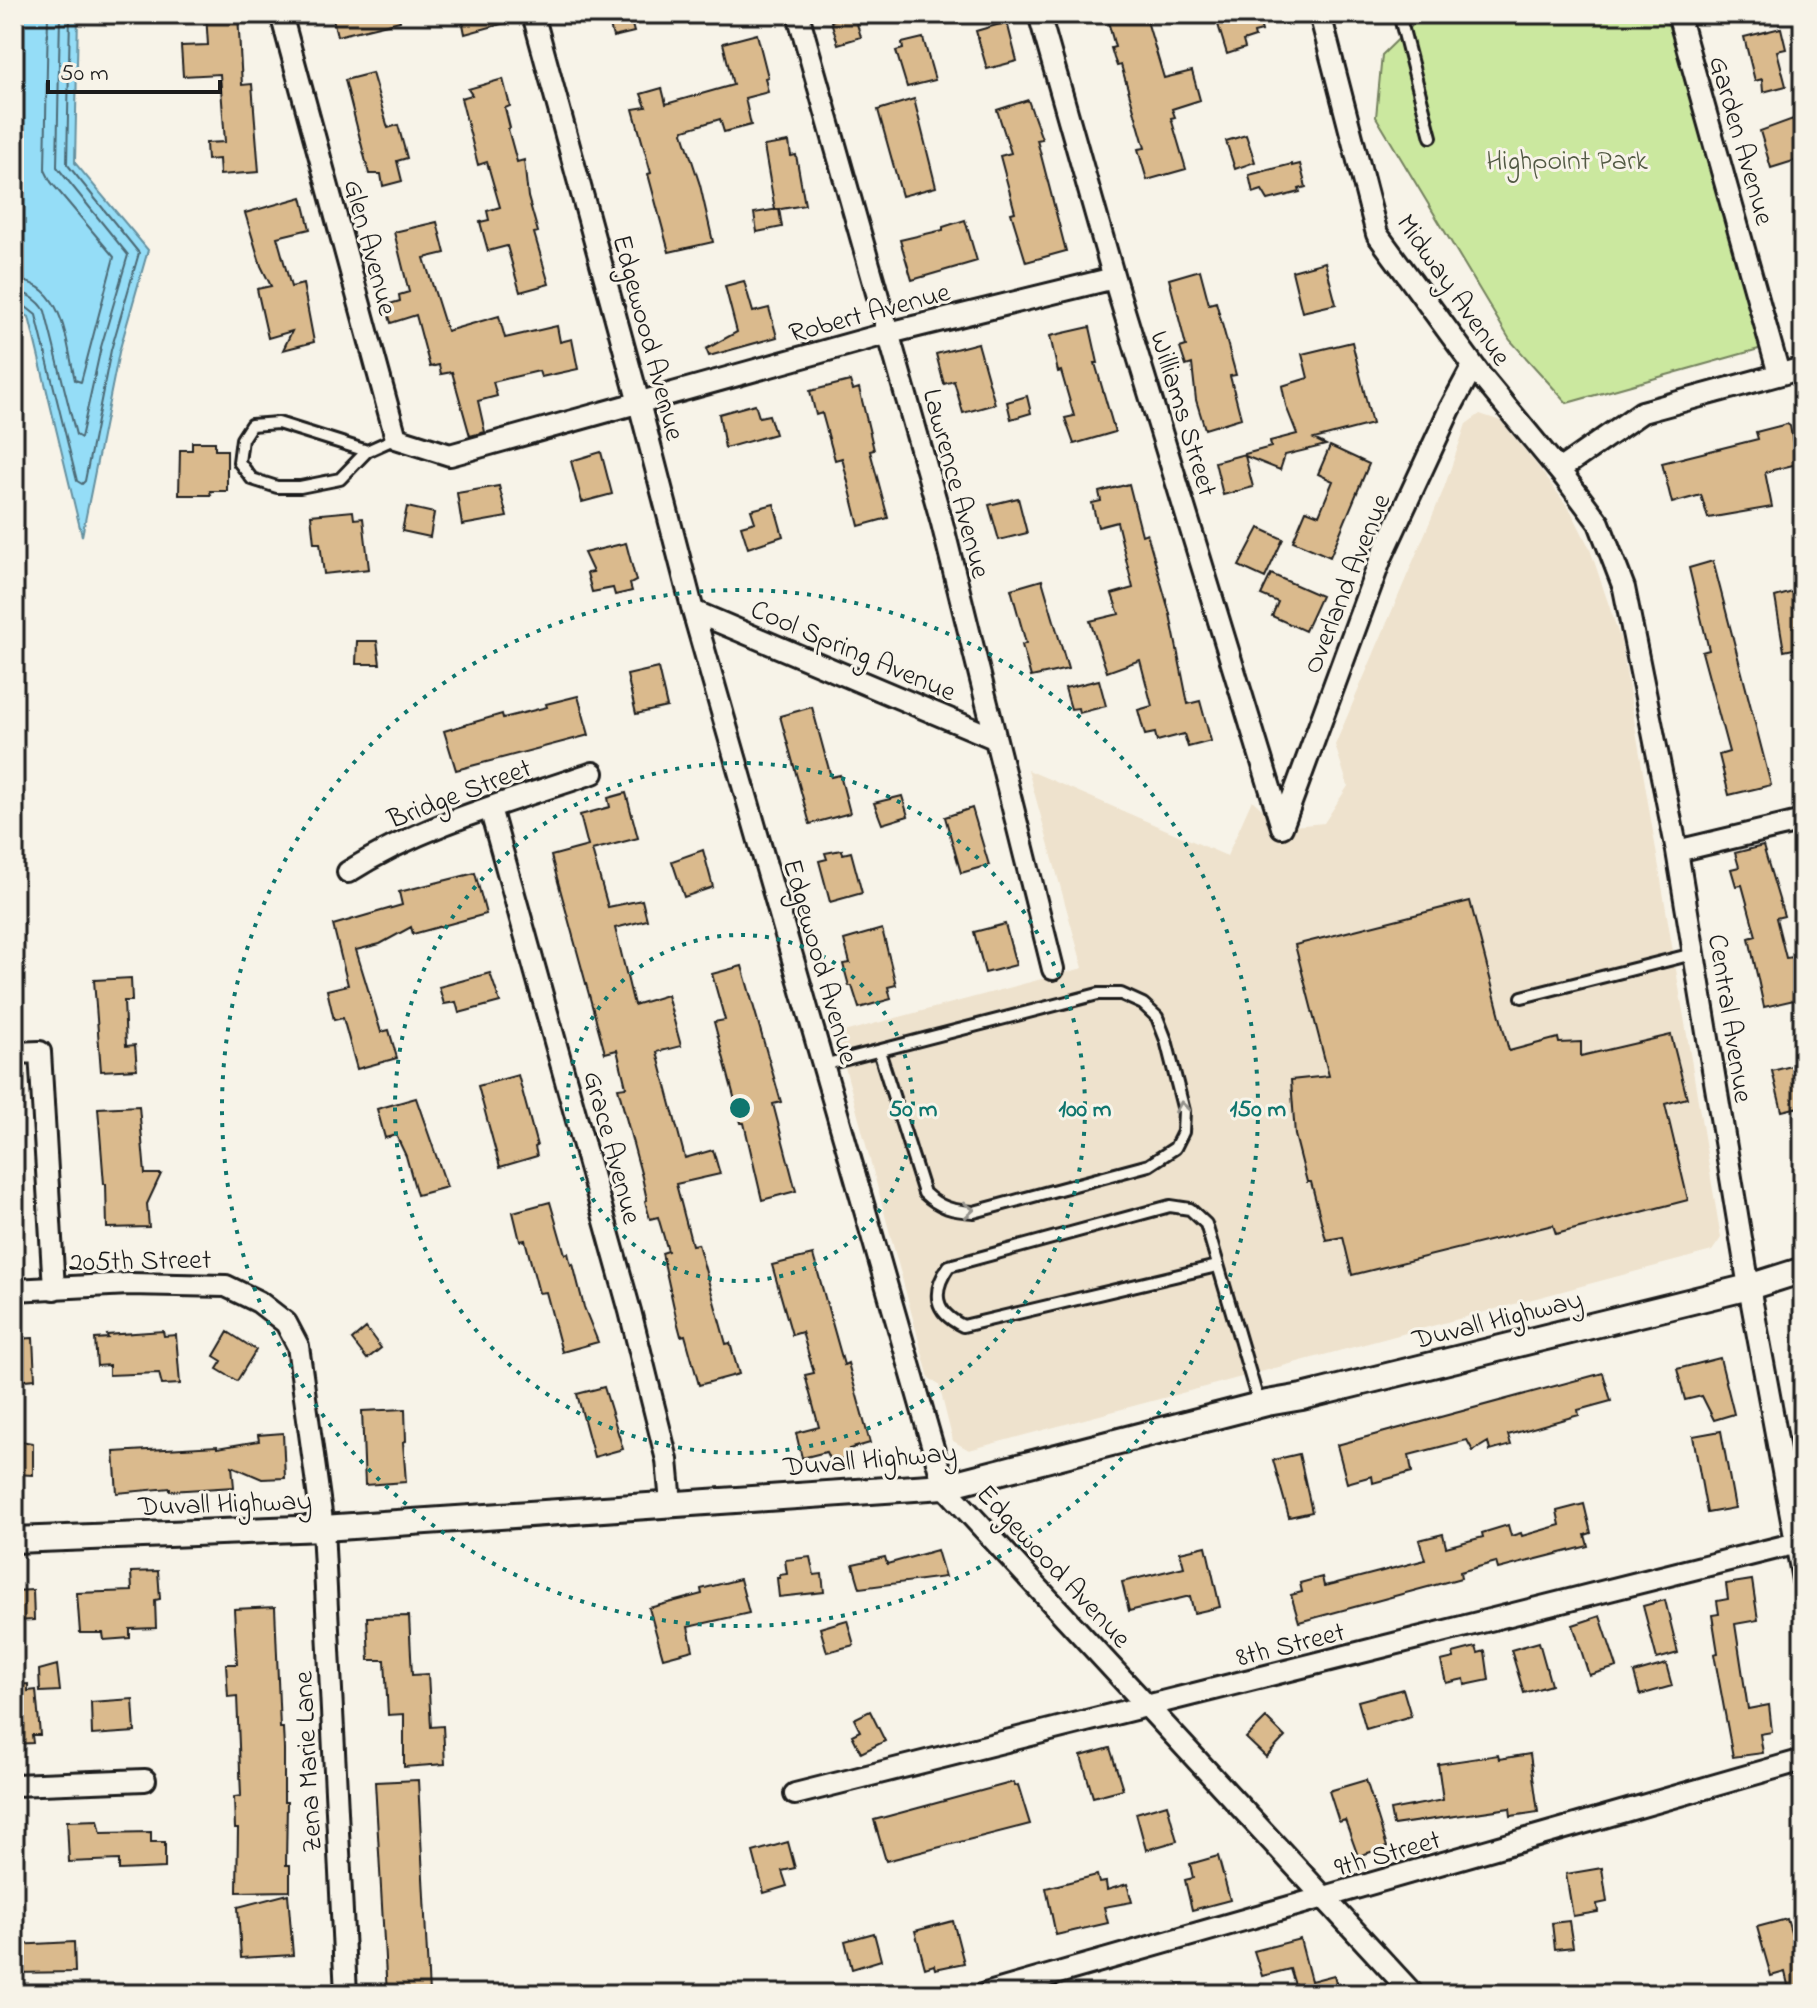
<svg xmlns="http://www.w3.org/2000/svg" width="1817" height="2008" font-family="'Indie Flower',sans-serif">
<rect width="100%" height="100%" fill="#f7f3e8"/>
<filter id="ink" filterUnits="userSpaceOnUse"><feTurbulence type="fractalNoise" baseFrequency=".0125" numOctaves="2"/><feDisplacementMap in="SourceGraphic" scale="16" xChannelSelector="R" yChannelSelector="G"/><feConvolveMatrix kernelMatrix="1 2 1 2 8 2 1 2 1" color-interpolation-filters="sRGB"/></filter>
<g filter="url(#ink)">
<path fill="#eee2cd" d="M1480 414 1501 421 1540 469 1571 511 1590 549 1621 641 1721 1238 1712 1251 969 1450 953 1441 939 1385 929 1378 836 1034 1083 968 1028 770 1227 856 1252 800 1282 827 1324 823 1348 786 1335 745 1443 491 1466 424Z"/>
<path fill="#cbe89f" stroke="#74825e" stroke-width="2" d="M1424 14H1675L1766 347 1567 403 1510 340 1376 117 1382 55Z"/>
<path fill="#95ddf7" stroke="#65909f" stroke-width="2" d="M14 14H78L75 163 148 250 119 352 82 536 29 317 14 308Z"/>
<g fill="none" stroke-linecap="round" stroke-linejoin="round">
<path stroke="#4c6974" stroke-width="2" d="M14 280C64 282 66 342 75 380L81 382 114 257 51 182 45 170 48 14
M14 292C26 292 39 300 45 311L76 435 81 438 101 347 128 255 57 167 60 14
M14 302 21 303 36 315 77 481 82 484 85 481 111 350 139 253 67 164 70 14"/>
</g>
<path fill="#daba8d" stroke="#1c1c1c" stroke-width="2" d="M206 14H238L242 85 252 84 259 172 220 175 219 159 207 160 206 143 225 142 220 74 183 76 181 46 208 45Z
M332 14H399L400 21 337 36Z
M461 14H516V20L465 34Z
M607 14H629L634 32 613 37Z
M854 14 861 37 838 44 831 21Z
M1106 14H1145L1164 78 1192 71 1200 100 1172 109 1175 117 1171 118 1186 169 1147 180 1138 149 1145 148 1121 65 1117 66 1114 58 1111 48 1115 47Z
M1228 14H1257L1262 31 1254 33 1255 37 1243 41 1245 48 1227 54 1216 18Z
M1007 22 1017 61 987 69 976 31Z
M1781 28 1786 49 1777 51 1786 86 1763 92 1762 79 1755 81 1744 37Z
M757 34 768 77 765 78 768 92 745 98 751 125 724 132 720 119 684 130 683 133 700 185 713 242 669 252 648 174 651 173 633 109 646 107 641 94 662 88 666 104 733 85 723 43Z
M923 38 935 80 907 87 896 51 903 49 902 43Z
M372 73 388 128 398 125 407 158 397 161 402 181 383 186 381 174H369L345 80Z
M503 79 510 106 505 108 510 128 508 129 517 162 524 160 528 197 538 232 534 233 549 284 520 292 507 246 488 251 480 222 489 220 487 211 500 207 487 162 478 165 461 98 472 95 468 89Z
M914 99 936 187 902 196 878 110Z
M1028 100 1042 139 1037 140 1066 251 1026 262 1011 213 1015 212 1000 156 1011 153 997 110Z
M1793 119 1803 158 1771 168 1760 131Z
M1246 135 1255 162 1235 169 1226 141Z
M789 142 791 156 796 155 805 205 775 210 764 146Z
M1292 164V166L1300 164 1306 187 1299 189 1300 192 1268 200 1262 190 1253 193 1249 175Z
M302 197 310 229 277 237 291 287 303 284 314 342 283 350 292 331 268 338 257 289 271 286 261 266 245 213Z
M779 209 782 227 757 232 754 213Z
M965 220 977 261 912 280 900 240 943 230V227Z
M437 222 445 253 424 258 447 331 499 316 505 338 557 326 560 342 572 339 578 369 541 377 539 371 493 382 497 396 478 401 485 432 470 436 452 372 441 374 439 365 430 367 416 315 391 323 386 305 400 301 399 295 409 292 394 232Z
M1325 262 1336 304 1302 312 1292 271Z
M1200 270 1209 304 1216 302 1236 375 1230 376 1241 418 1205 429 1196 400 1192 364 1186 366 1180 348 1186 346 1169 279Z
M744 281 753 312 769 308 777 337 709 356 706 349 737 332 725 286Z
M1090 327 1098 363H1095L1115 432 1074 444 1065 418 1074 416 1061 371 1058 372 1050 336Z
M1352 342 1372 424 1314 439 1326 445 1285 455 1280 470 1245 456 1253 487 1223 495 1215 462 1271 447 1270 441 1297 434 1286 406 1282 386 1308 378 1302 354Z
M978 343 995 404 963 413 954 381 944 384 936 354Z
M850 381 853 390 859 388 874 450 870 451 888 518 859 526 842 458 835 460 822 413 816 415 810 391Z
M1027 396 1031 413 1011 419 1007 402Z
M755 404 759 417 769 415 775 434 725 448 719 414Z
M1787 424 1790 426 1797 464 1765 472 1772 507 1708 518 1701 495 1672 503 1662 463 1758 439 1756 432Z
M192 442H215V450H227V491H210L211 495H179L180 450H192Z
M1330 446 1369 464 1330 557 1293 541 1306 510 1319 515 1333 481 1318 474Z
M601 452 612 494 582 502 571 461Z
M1129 484 1142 535 1147 533 1170 614 1188 704 1200 701 1211 741 1188 747 1184 734 1157 741 1155 733 1145 735 1138 710 1152 706 1140 660 1107 672 1090 621 1119 614 1112 594 1133 588 1117 522 1098 527 1092 503 1101 501 1099 492Z
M499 486 507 517 462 525 457 493Z
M1018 498 1027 533 999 540 989 505Z
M774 504 783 536 748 548 741 526 755 522 751 510Z
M407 507 434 513 430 537 402 531Z
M353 511 354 519 363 518 369 569 324 574 320 543H314L311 515Z
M1259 528 1283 539 1265 578 1239 566Z
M626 543 636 581 630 584 632 591 615 595 613 588 592 592 587 573 593 572 584 553Z
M1713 561 1771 785 1729 795 1719 755 1729 752 1702 652 1709 650 1689 568Z
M1271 574 1321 596 1305 631 1272 616 1278 602 1261 595Z
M1042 580 1068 669 1031 677 1022 645 1026 643 1011 589Z
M1803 589V647L1784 651 1775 597Z
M357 641H377L380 664H356Z
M658 668 667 707 636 714 627 675Z
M1099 680 1106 706 1079 713 1078 708 1071 709 1065 688Z
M578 696 589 735 456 770 444 731 502 714 503 718 547 707 546 704Z
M812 707 831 777 840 775 850 813 810 824 780 716Z
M626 793 638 838 592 850 608 907 642 900 647 920 615 928 634 1005 667 995 681 1046 657 1052 685 1158 713 1150 720 1174 676 1184 692 1245 698 1244 726 1344 730 1343 739 1374 699 1385 685 1335 681 1336 676 1317 662 1253 668 1251 658 1217 650 1219 645 1201 647 1200 642 1177 618 1088 626 1087 617 1050 605 1053 551 856 588 846 580 815 610 807 608 798Z
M902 796 908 816 882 824 874 803Z
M972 808 989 865 961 873 945 817Z
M1763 846 1784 916 1776 918 1786 958 1794 957 1803 989V998L1764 1007 1749 938 1756 936 1742 885 1736 886 1731 869 1739 867 1735 853Z
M703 850 713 887 684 897 672 861Z
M842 850 843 854 851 852 862 893 830 902 819 861 827 859 825 853Z
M475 873 486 914 413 934 411 927 380 944 356 950 381 1032 389 1030 397 1058 357 1069 343 1018 334 1020 327 990 348 985 333 925 402 905 399 892Z
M1470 901 1509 1051 1558 1038 1559 1043 1581 1042V1056L1671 1035 1687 1098 1665 1104 1688 1200 1556 1234 1553 1225 1352 1275 1343 1237 1326 1240 1311 1182H1307L1295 1135 1291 1080 1329 1076 1295 945Z
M1005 924 1016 965 985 973 974 932Z
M882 929 896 985 888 987 891 999 859 1008 852 986H849L843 964 850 963 844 940Z
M742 966 781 1102 773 1104 796 1191 762 1200 744 1123H741L714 1022 725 1020 712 974Z
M490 973 500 1002 459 1013 456 1002 444 1004 439 987Z
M131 978 132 1001H124L126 1046 135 1045 137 1069 101 1071 94 980Z
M1803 1063V1106L1782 1111 1772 1071Z
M518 1075 537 1146 535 1147 537 1156 500 1167 478 1086Z
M416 1098 447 1187 417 1195 406 1156 396 1135 385 1138 377 1109Z
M139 1106 145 1174H161L147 1204 149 1227 107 1228 106 1184H104L98 1108Z
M550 1202 565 1254 568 1253 571 1265 573 1264 584 1307 598 1342 562 1352 546 1292 539 1293 525 1240 520 1241 513 1212Z
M813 1255 844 1365 848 1363 870 1443 849 1449 851 1457 831 1463 826 1452 802 1458 796 1433 819 1427 805 1375 814 1373 802 1332 792 1335 772 1265Z
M366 1328 381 1348 367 1359 352 1340Z
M163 1331 164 1336 176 1335 180 1384 162 1385 159 1373 109 1375V1365L97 1366 95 1339 108 1338 107 1335Z
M228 1332 256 1350 237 1381 217 1369 222 1361 214 1356Z
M33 1338 35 1379 14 1381V1339Z
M1720 1358 1734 1414 1714 1420 1702 1396 1685 1400 1677 1369Z
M1603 1373 1611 1401 1578 1410 1579 1415 1508 1435 1511 1445 1490 1451 1488 1442 1473 1451 1467 1440 1409 1455 1412 1472 1373 1483 1372 1476 1347 1483 1337 1445Z
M604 1387 623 1449 594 1457 577 1394Z
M405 1409 406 1441 403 1442 406 1482 365 1485 362 1411Z
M1721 1431 1735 1508 1707 1513 1693 1436Z
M283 1433 285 1478 262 1479 232 1466 234 1487 170 1491V1488L117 1493 114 1452 217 1446V1448L259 1441 258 1435Z
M14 1440 33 1443V1475L14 1474Z
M1299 1454 1312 1512 1289 1517 1273 1460Z
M1584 1504 1591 1533 1585 1535 1588 1546 1498 1569 1496 1562 1460 1572 1461 1578 1299 1622 1291 1595 1302 1592 1300 1583 1322 1577 1324 1586 1333 1584 1425 1560 1419 1540 1443 1534 1446 1547 1483 1537 1482 1533 1508 1525 1511 1536 1521 1533 1522 1536 1560 1525 1557 1511Z
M1206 1546 1220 1607 1194 1613 1190 1596 1129 1611 1122 1582 1184 1567 1180 1552Z
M937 1550 945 1577 860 1588 853 1564 885 1557 887 1564Z
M810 1557 814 1575 822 1574 824 1592 779 1597 777 1578H780L779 1575 787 1574 785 1560Z
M158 1571 160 1599 155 1600 156 1628 130 1629V1638L104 1640 103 1633H80L77 1593 132 1591 131 1572Z
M740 1579 749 1613 688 1627 693 1650 663 1658 649 1608 702 1594 701 1589Z
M1752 1580 1758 1620 1735 1624 1748 1709 1769 1705 1772 1732 1760 1734 1763 1753 1733 1757 1714 1654 1718 1653 1712 1615 1719 1614 1717 1601 1728 1599 1726 1584Z
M33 1590 34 1620 14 1621V1591Z
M1665 1600 1678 1653 1657 1659 1643 1606Z
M275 1607 280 1728H283L284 1749V1802H287L286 1865H290V1891L237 1892 238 1829H235L234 1797 241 1796 237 1696 228 1697 226 1664H237L234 1609Z
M409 1616 412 1675 428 1674 431 1727 443 1726 445 1764 404 1767V1714L388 1715 385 1660H369L367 1617Z
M1600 1616 1617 1667 1589 1675 1573 1625Z
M847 1620 854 1645 827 1652 820 1628Z
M1539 1642 1551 1685 1524 1693 1511 1650Z
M1476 1647 1478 1653 1485 1651 1489 1680 1465 1685 1464 1679 1446 1683 1441 1661 1454 1658 1453 1653Z
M1666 1664 1672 1686 1640 1695 1634 1673Z
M57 1665 60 1691 40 1692 39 1670Z
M28 1684V1691L36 1690 40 1735H32L33 1743 14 1744V1685Z
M1403 1689 1411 1716 1366 1729 1358 1701Z
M133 1699 135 1732 92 1735 91 1702Z
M870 1711 885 1741 861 1753 852 1735 860 1731 854 1719Z
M1266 1718 1285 1737 1266 1757 1246 1738Z
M1110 1748 1123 1789 1093 1797 1081 1756Z
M1530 1754 1538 1812 1511 1816 1510 1808 1393 1825 1390 1810 1443 1800 1438 1764 1498 1755 1499 1759Z
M418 1780 429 1994H387L375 1782Z
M1366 1780 1387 1847 1358 1856 1345 1820 1339 1822 1329 1791Z
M1014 1782 1015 1786 1018 1785 1030 1824 886 1861 874 1820Z
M1167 1804 1177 1841 1146 1850 1136 1813Z
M98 1820 101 1833 151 1832V1842H165V1868L119 1870V1860L69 1862 67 1821Z
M788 1842 795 1868 782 1871 787 1886 764 1893 753 1852Z
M1218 1856 1230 1900 1192 1910 1185 1880 1193 1878 1190 1864Z
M1602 1868 1607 1902 1597 1904 1598 1912 1573 1916 1566 1874Z
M1097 1875 1099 1883 1106 1882 1107 1890 1127 1884 1132 1902 1104 1907 1108 1923 1056 1935 1046 1888Z
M288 1894 293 1955 241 1958 238 1907Z
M1787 1919 1792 1936 1799 1934 1803 1949V1994H1790L1785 1972 1771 1976 1757 1927Z
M953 1921 964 1963 935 1969 934 1965 925 1968 915 1931Z
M1569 1921 1573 1947 1555 1949 1552 1923Z
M874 1933 881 1960 852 1969 845 1941Z
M1300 1939 1311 1981 1334 1975 1339 1994H1285V1988L1295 1985 1290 1969 1262 1976 1254 1951Z
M74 1942 75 1972 14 1973V1945Z"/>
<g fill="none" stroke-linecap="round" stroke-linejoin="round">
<defs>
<path id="service" d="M1399 14 1431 137
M367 451 340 479 300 487H277L252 479 239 462 242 439 251 425 278 423 367 451 396 438
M1522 997 1693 954
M823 1065 1098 994H1121L1143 1004 1157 1017 1166 1040 1184 1111 1183 1132 1175 1148 1149 1165 974 1212C953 1211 940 1208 924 1193L879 1051
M1217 1266 963 1326C934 1312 931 1292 949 1266L1170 1206 1190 1209 1206 1224 1259 1404"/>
<path id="minor" d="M281 14 396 438 450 455 889 333 1114 278
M533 14 639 403 693 611 944 1486 1413 1994
M798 14 942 523 1053 969
M1039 14 1114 278 1282 827
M1320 14 1377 234 1481 376 1566 479 1599 523 1624 588 1677 851 1749 1287 1803 1580
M1678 14 1779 374
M1559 470 1642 412 1803 368
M693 611 994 738
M490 808 630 1311 667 1460 671 1503
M1282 827 1381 558 1450 409 1473 366
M1677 851 1803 821
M348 872C424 824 508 802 593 773
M14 1053 40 1052 54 1289
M14 1290 129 1284 226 1286 259 1302 286 1323 298 1346 323 1528 346 1994
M14 1785 145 1780
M795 1794 1797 1543
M985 1994 1803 1760"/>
<path id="tertiary" d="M14 1540 323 1528 944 1486 1267 1403 1302 1397 1749 1287 1803 1270"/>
</defs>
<use href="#service" stroke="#1c1c1c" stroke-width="16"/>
<use href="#minor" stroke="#1c1c1c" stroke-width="26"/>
<use href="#tertiary" stroke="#1c1c1c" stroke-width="30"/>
<use href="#service" stroke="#f7f3e8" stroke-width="10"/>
<use href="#minor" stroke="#f7f3e8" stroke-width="20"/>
<use href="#tertiary" stroke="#f7f3e8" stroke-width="24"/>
</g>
<defs><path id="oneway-chevron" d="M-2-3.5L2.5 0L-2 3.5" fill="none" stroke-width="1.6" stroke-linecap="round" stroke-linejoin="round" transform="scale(2)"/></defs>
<g stroke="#94928c">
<use href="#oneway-chevron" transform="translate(1182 1107) rotate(-98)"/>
<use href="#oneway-chevron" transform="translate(969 1210) rotate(-4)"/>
</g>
</g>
<g fill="none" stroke="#0f766e" stroke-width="4" stroke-dasharray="4 8">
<circle cx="740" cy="1108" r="173"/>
<circle cx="740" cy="1108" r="345"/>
<circle cx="740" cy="1108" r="518"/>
</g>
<g text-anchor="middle" stroke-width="6" stroke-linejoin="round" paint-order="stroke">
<g font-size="28" fill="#1c1c1c" stroke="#f7f3e8">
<text transform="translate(1743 140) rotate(74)" y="10">Garden Avenue</text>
<text transform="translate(372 247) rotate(75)" y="10">Glen Avenue</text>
<text transform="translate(1455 289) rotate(55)" y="10">Midway Avenue</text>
<text transform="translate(869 311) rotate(-15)" y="10">Robert Avenue</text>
<text transform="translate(650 337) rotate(75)" y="10">Edgewood Avenue</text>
<text transform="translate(1185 413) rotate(73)" y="10">Williams Street</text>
<text transform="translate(958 483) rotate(75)" y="10">Lawrence Avenue</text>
<text transform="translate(1345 583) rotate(-68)" y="10">Overland Avenue</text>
<text transform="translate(854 649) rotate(23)" y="10">Cool Spring Avenue</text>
<text transform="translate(459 792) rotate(-21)" y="10">Bridge Street</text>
<text transform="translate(822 961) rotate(74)" y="10">Edgewood Avenue</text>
<text transform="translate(1732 1018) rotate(81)" y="10">Central Avenue</text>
<text transform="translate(614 1147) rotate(75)" y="10">Grace Avenue</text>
<text transform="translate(140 1259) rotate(-1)" y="10">205th Street</text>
<text transform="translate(1497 1318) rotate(-14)" y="10">Duvall Highway</text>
<text transform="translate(870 1458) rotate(-5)" y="10">Duvall Highway</text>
<text transform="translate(225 1502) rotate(-2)" y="10">Duvall Highway</text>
<text transform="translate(1055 1565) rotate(47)" y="10">Edgewood Avenue</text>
<text transform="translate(1290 1643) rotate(-14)" y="10">8th Street</text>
<text transform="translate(306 1762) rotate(-93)" y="10">Zena Marie Lane</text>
<text transform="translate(1387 1852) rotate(-16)" y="10">9th Street</text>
</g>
<g font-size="28" fill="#515943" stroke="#f7f3e8">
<text x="1567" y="169">Highpoint Park</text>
</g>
</g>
<circle cx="740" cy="1108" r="12" fill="#0f766e" stroke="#f7f3e8" stroke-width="4"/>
<g font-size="24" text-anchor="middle" font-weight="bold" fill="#0f766e" stroke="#f7f3e8" stroke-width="6" stroke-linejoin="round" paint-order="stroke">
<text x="913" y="1116">50 m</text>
<text x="1085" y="1116">100 m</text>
<text x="1258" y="1116">150 m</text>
</g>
<rect width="1817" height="2008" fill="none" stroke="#f7f3e8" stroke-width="48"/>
<rect x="24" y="24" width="1769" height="1960" fill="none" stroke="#1c1c1c" stroke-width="3" filter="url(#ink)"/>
<path d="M48 80v12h172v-12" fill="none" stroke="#1c1c1c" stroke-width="4"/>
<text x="60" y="80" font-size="24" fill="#1c1c1c" stroke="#f7f3e8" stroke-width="6" paint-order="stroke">50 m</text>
</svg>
